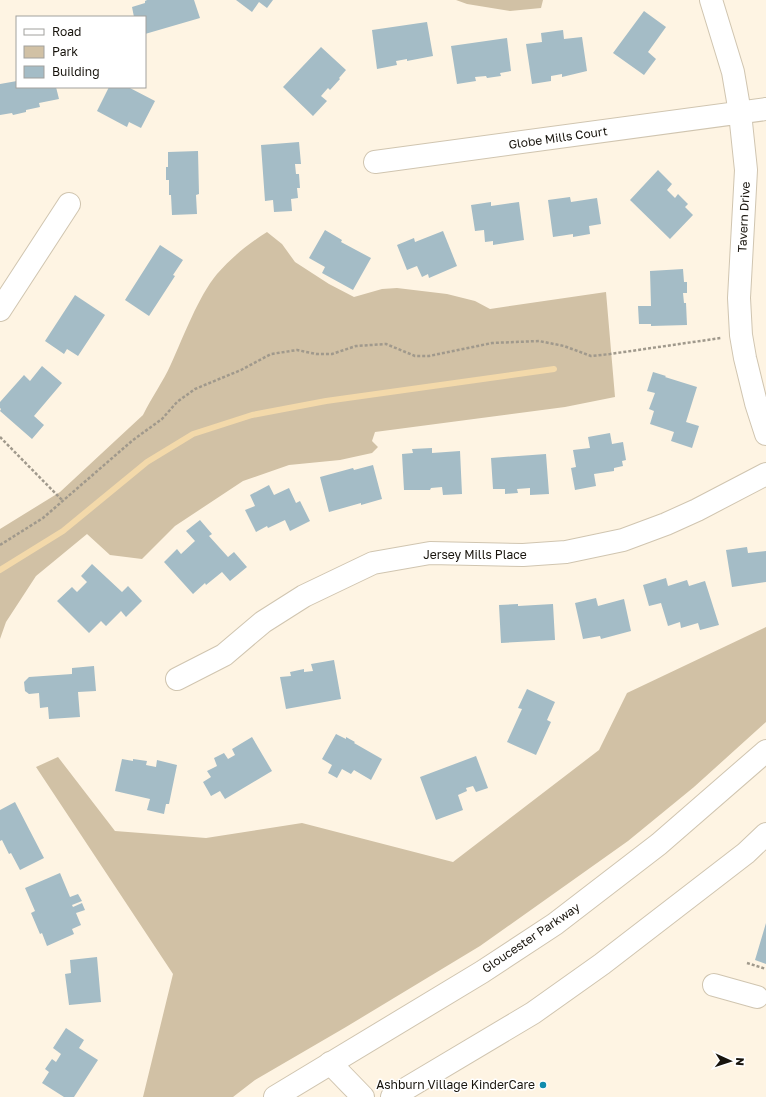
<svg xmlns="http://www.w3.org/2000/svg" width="766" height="1097" font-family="'Golos Text',sans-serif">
<rect width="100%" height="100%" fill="#fef4e3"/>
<path fill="#d1c1a5" d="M456 0H543L541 8 510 11 467 4Z
M267 232 282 244 295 262 329 284 354 297 382 289 397 288 447 294 475 301 490 309 606 292 615 397 565 407 375 432 372 441 378 447 372 453 340 460 289 465 243 481 175 526 142 559 110 555 87 534 36 576 6 622 0 639V529L60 492 143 415C151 398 163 382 171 364 184 336 198 297 217 274 232 257 248 244 267 232Z
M766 627V722L694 787 628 841 480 946 346 1027 255 1080 233 1097H143L173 974 36 767 58 757 115 831 206 838 302 823 453 862 599 750 627 693Z"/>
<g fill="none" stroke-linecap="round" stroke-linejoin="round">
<path stroke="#f3d9aa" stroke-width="6" d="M0 570 63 531 147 462 193 434 252 415 326 401 554 369"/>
</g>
<path fill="#a4bcc6" d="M147 0H194L200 18 145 34V17H134L132 7 145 3V1Z
M236 0H273L267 8 259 2 252 12Z
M644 11 666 27 648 52 656 59 644 75 613 53Z
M427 22 433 56 407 61V59L396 61 397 65 377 69 372 30Z
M563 30 564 39 582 37 587 71 562 77V74L551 76V81L532 84 526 44 542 42 541 33Z
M507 38 511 71 500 73 501 76 487 78 486 76 475 77 476 81 457 84 451 46Z
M321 47 346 70 339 78 340 79 330 90 328 88 321 96 327 101 313 116 283 87Z
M17 81V87H56L59 99 39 103 40 107 26 110V112L13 115 12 113 0 115V84Z
M109 87H128L155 101 141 128 129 122 127 127 97 111Z
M299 142 301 164H295L296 174H299L300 188H297L298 198 291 199 292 211 274 212 273 200 265 201 261 145Z
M198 151 199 194 196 195 197 214 172 215 171 195H169V180H166V167H168V152Z
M658 170 672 184 667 190 675 198 678 194 688 204 685 207 693 215 670 239 630 200Z
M570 197 571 202 597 198 601 224 589 226 590 234 573 237V234L553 237 548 200Z
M491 202V206L519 202 524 240 493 245V241L485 242 484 230 475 231 471 205Z
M325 230 342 240 341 242 371 258 353 290 322 273 325 267 309 258Z
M443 231 457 266 429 278 428 274 422 277 417 266 407 270 397 245 414 238 415 242Z
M160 245 183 260 173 275 175 276 149 316 125 300Z
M683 269 684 282H687V293H683L684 303H686L687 325 651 326V324H639L638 306H651L650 271Z
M75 295 105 315 78 356 67 349 64 354 45 341Z
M42 366 62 383 34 416 44 425 32 439 0 411 1 409 0 408V402L24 375 30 381Z
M653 372 666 376 665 377 697 387 686 422 699 426 692 448 671 441 674 432 650 424 654 411 649 409 655 393 647 391Z
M610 433 612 444 623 442 626 460 622 461 623 466 614 468V471L594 474 596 486 575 490 571 468 576 467 573 450 590 448 588 437Z
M432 448V453L460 451 462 494 443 495 442 487 431 488 430 490H404L402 454 413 453 412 449Z
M546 454 549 494 530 495V488L517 489 518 493 505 494V489H493L491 458Z
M373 465 382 499 361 505V503L329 512 320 477 353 468 354 470Z
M269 485 274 495 289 488 296 503 300 501 310 521 290 531 285 520 268 528 267 526 256 532 245 510 255 506 250 495Z
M200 520 212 534 209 536 228 557 234 552 247 567 230 581 222 572 206 585 205 583 193 594 164 562 177 549 181 554 195 541 186 531Z
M747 547 748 553 766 551V582L732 587 726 550Z
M92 564 122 592 128 586 142 601 126 617 121 611 106 626 101 621 89 633 57 601 72 587 77 592 87 582 81 576Z
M666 578 668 586 687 580 689 586 705 581 719 625 700 630 698 623 681 628 680 622 668 626 661 603 649 606 643 585Z
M596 598 598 606 624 599 631 631 601 639 600 636 583 639 575 603Z
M518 604V606L553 604 555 640 501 643 499 605Z
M334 660 341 699 286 709 280 677 291 676 290 672 304 669V672L313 671 311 664Z
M94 666 96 691 78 692 80 717 49 719 48 707 40 708 39 693 29 694 25 691 24 682 29 677 72 674V668Z
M527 689 555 702 547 720 551 722 536 755 507 742 522 709 518 708Z
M336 734 346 739V737L355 742 354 743 382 759 371 780 354 770 351 774 342 769 337 778 328 773 332 765 322 759Z
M252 737 272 771 225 799 220 791 211 796 203 782 211 777 207 771 217 766 214 758 224 753 228 759 235 755 232 749Z
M476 756 488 788 476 792 473 786 466 788 467 791 458 795 463 810 436 820 420 777Z
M122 759 133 761V759L147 761 146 765 156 767 157 760 177 765 169 804H166L164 814 147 810 150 799 115 791Z
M15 802 44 858 20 870 11 853 9 854 2 840 0 841V810Z
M60 873 70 897 78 894 82 901 72 905 73 907 82 903 85 910 76 913 81 925 72 929 74 934 47 946 42 933 40 934 31 913 35 911 25 888Z
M766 923V964L755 960Z
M97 957 101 1002 69 1005 65 974 71 973 70 960Z
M66 1028 84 1040 79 1048 98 1060 74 1097H64L42 1083 49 1072 45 1069 52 1059 56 1062 61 1054 53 1048Z"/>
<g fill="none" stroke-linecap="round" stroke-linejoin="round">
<defs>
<path id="minor" d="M711 0 733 72 740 113 746 170 739 298 741 335 745 358 756 403 766 434
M375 162 766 109
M0 310 69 204
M177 679 224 655 263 622 304 596 373 563 430 553 523 555 566 552 623 540 666 524 697 510 766 474
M714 985 757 997
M330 1063 363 1097"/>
<path id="major" d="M275 1097 482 972 555 924 659 844 766 751
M392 1097 533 1013 602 964 746 853 766 834"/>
</defs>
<use href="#minor" stroke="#d0c5b0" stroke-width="24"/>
<use href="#major" stroke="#d0c5b0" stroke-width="24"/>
<path stroke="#a0998c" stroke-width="2.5" stroke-dasharray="3 2" stroke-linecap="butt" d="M0 437 63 501
M0 545 43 518 133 440 162 419 177 402 195 389 241 370 271 354 297 350 316 354H332L356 346 386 344 415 356H429L492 343 539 341 564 346 591 356 610 354 721 338
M747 963 766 969"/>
<use href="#minor" stroke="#fff" stroke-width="22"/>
<use href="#major" stroke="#fff" stroke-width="22"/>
</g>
<circle fill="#108bad" stroke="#fff" stroke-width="1.5" cx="543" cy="1085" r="4"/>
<g text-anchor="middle" stroke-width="3" stroke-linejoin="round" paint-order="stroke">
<g font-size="12" fill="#17130c" stroke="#fff">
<text transform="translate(558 138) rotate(-8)" y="4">Globe Mills Court</text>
<text transform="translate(744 217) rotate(-87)" y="4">Tavern Drive</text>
<text x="475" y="559">Jersey Mills Place</text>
<text transform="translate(531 938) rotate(-34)" y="4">Gloucester Parkway</text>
</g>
<g font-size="12" fill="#17130c" stroke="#fff" text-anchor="end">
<text x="535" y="1089">Ashburn Village KinderCare</text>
</g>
</g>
<rect x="16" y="16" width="130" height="72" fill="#ffffff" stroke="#a2a19e"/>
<rect x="24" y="29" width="20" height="6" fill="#ffffff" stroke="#a2a19e"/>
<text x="52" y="36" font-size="12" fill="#17130c">Road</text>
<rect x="24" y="46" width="20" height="12" fill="#d1c1a5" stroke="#a2a19e"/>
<text x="52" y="56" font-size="12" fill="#17130c">Park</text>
<rect x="24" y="66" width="20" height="12" fill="#a4bcc6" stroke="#a2a19e"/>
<text x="52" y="76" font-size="12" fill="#17130c">Building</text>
<g transform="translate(730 1061) rotate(93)" stroke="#ffffff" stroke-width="3" paint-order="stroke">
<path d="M0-3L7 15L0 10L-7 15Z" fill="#17130c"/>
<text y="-6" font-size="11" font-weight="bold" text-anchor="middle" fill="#17130c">N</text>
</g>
</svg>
